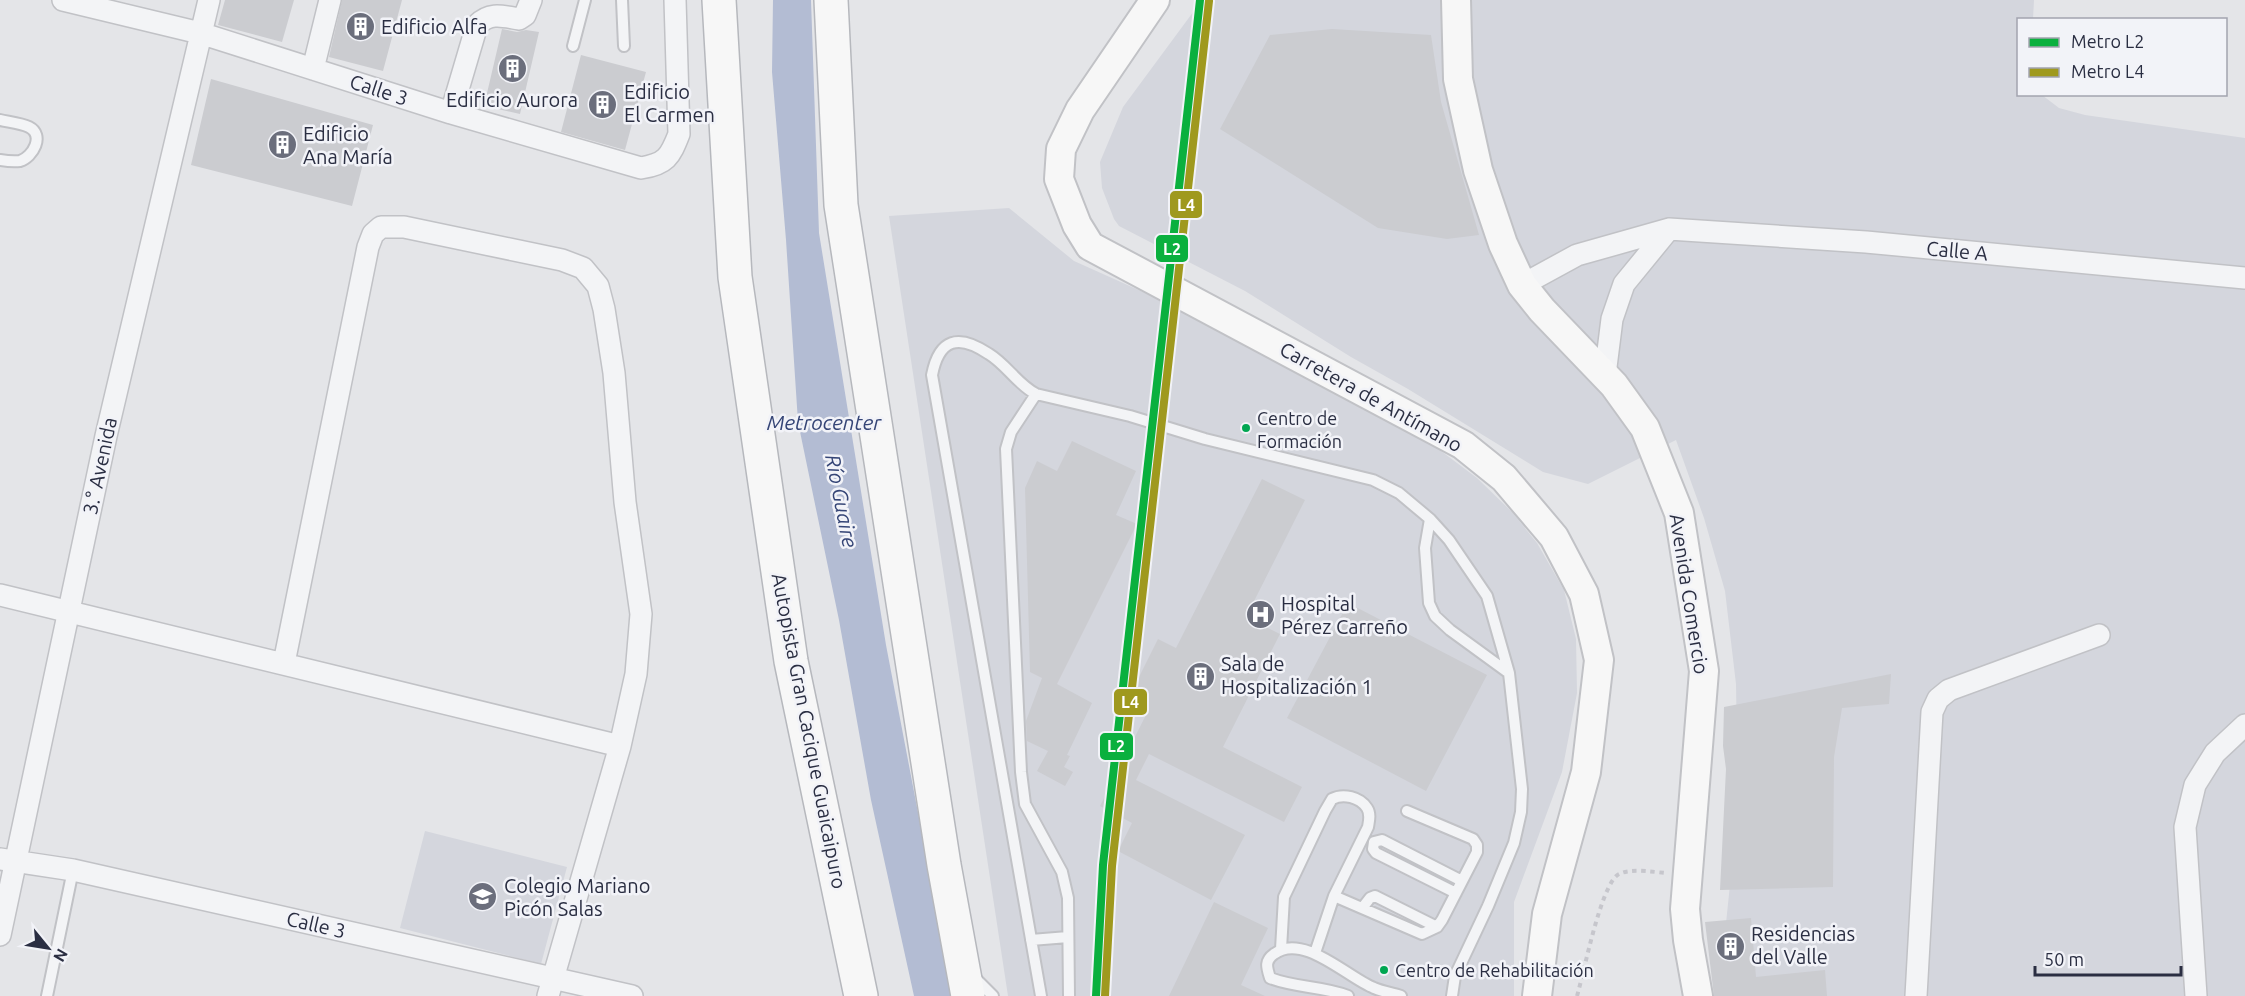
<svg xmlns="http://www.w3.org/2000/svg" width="2245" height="996" font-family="Ubuntu,sans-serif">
<rect width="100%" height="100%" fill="#e4e5e8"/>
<path fill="#d4d6dd" d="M1202 0H2034L2033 19 2018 20V94L2042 95 2059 108 2085 115 2245 138V996H1726L1725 933 1738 807 1736 684 1725 591 1704 518 1676 440 1588 484 1543 472 1408 389 1351 357 1245 291 1119 226 1114 219 1102 188 1100 162 1123 107Z
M1009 208 1074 261 1181 309 1425 439 1477 478 1512 512 1537 543 1564 590 1576 639 1577 693 1562 772 1514 902V996H1008L889 216Z
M425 831 567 867 541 964 400 928Z"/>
<path fill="#b3bcd3" d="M773 0H811L819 233 886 645 953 996H914L871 800 839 620 798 422 786 240 772 72Z"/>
<path fill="#cbccd0" d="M225 0H294L282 42 218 25Z
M342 0H402L383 71 329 57Z
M502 29 517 32 526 30 539 32 520 114 484 106Z
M1332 29 1431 35 1441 102 1479 235 1447 239 1378 228 1220 129 1270 35Z
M581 55 646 72 625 150 561 132Z
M211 79 373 125 352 206 191 165Z
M1072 441 1136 471 1116 515 1137 524 1057 684 1092 703 1067 755 1070 756 1064 767 1073 772 1065 786 1037 771 1048 751 1027 741 1026 721 1042 678 1030 672 1025 488 1037 461 1057 471Z
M1262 479 1305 500 1246 617 1280 634 1223 747 1302 787 1284 822 1149 754 1136 780 1245 835 1211 900 1118 851 1132 823 1100 806 1147 713 1126 703 1158 639 1176 648Z
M1348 603 1487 675 1426 791 1287 718Z
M1891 674 1889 704 1842 708 1834 757 1833 887 1720 890 1726 769 1723 746 1724 707Z
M1214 902 1268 928 1241 985 1265 996H1169Z
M1751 918 1756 977 1825 970 1827 996H1714L1705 922Z"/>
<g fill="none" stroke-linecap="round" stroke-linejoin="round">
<defs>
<path id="service" d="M622 0 624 46
M573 46 585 0
M0 120C9 122 21 123 29 127 45 135 33 157 20 161 13 162 6 161 0 160
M1036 394 1011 432 1006 449 1021 772 1025 804 1062 872 1068 898 1069 996
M1430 519 1425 548 1429 603 1435 616 1450 630 1509 673
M1456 893 1376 853 1373 849 1374 842 1382 840 1462 881
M1334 896 1422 934 1437 927 1442 920 1477 852V845L1473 839 1407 811
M1363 907 1370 898 1375 896 1437 927
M1031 940 1068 937
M1281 949 1284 897 1325 811 1332 799C1343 793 1360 797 1367 808 1371 814 1369 821 1368 827L1334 896 1315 953
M972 975 993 996
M47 996 73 870
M1041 996 932 375C939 339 958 333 989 354 1007 365 1017 384 1036 394L1130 416 1205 439 1373 480 1399 493 1430 519 1449 540 1487 596 1509 673 1522 789 1521 812 1514 843 1488 906 1455 976 1452 996
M1348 996C1323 986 1295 988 1270 978 1267 968 1264 961 1274 954 1303 932 1348 978 1374 988 1383 992 1393 993 1401 996"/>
<path id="minor" d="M63 0 200 33 451 113 641 168C666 164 670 157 679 134L675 0
M313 69 330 0
M451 113 477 25C490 12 502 16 519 19L525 15 531 0
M1522 285 1577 255 1669 229 1866 242 2245 278
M1605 375 1612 319 1624 284 1669 229
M0 595 620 746
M284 663 368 247 373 234 381 227H404L562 260 583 268 598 286 604 309 614 373 625 502 641 614 636 674 620 746 548 996
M0 859 73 870 632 996
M0 935 106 436 209 0
M1916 996 1932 712 1938 699 1949 690 2099 635
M2196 996 2185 827 2195 785 2215 753 2245 725"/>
<path id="secondary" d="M1155 0 1080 110 1061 149 1059 179 1077 225 1090 246 1463 445 1504 478 1554 537 1584 594 1599 660 1586 772 1547 914 1537 996
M1456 0 1458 79 1478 170 1503 244 1522 285 1542 310 1614 385 1645 428 1679 513 1704 671 1685 909 1688 940 1698 996"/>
<path id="motorway" d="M719 0 735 277 791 661 861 996
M831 0 841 205 944 865 968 996"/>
</defs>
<use href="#service" stroke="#c1c2c6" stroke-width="14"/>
<use href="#minor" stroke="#c1c2c6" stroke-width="24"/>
<use href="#secondary" stroke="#c1c2c6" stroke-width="32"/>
<use href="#motorway" stroke="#b6b8bd" stroke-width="36"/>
<path stroke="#c6c6cc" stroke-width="4" stroke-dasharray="4.5 4.5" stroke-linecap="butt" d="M1577 996C1584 973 1601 883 1619 874 1631 868 1653 872 1666 873"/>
<use href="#service" stroke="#f3f4f6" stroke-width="10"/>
<use href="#minor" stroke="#f3f4f6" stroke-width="21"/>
<use href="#secondary" stroke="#f7f7f7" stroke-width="28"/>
<use href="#motorway" stroke="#f7f7f7" stroke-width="33"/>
<defs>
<path id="metro-1" d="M1096 996 1103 865 1200 0"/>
<path id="metro-2" d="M1105 996 1112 866 1209 1"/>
</defs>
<use href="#metro-1" stroke="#f2f3f8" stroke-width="12"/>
<use href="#metro-2" stroke="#f2f3f8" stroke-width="12"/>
<use href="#metro-1" stroke="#0ab03e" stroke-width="8"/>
<use href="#metro-2" stroke="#9f991e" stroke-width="8"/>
</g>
<defs>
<symbol id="building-disc" viewBox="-11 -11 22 22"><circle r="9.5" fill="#6b6e7c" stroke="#f2f3f8"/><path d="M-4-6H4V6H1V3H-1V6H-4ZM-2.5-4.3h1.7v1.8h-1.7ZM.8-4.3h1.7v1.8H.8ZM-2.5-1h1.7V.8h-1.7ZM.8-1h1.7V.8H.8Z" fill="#fff"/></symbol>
<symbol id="hospital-disc" viewBox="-11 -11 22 22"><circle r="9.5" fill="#6b6e7c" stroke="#f2f3f8"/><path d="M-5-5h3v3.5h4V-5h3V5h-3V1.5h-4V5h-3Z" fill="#fff"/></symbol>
<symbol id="school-disc" viewBox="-11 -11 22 22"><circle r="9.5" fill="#6b6e7c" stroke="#f2f3f8"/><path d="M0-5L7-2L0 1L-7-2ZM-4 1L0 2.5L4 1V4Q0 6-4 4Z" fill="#fff"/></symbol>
</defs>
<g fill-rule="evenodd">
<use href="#building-disc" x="344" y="10" width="33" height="33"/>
<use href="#building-disc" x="496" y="52" width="33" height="33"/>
<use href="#building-disc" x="586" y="88" width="33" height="33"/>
<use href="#building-disc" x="266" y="128" width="33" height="33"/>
<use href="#hospital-disc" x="1244" y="598" width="33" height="33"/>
<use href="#building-disc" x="1184" y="660" width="33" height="33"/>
<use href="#school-disc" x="466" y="880" width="33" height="33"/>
<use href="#building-disc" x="1714" y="930" width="33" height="33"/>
</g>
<g fill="#00a651" stroke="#f2f3f8" stroke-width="2">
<circle cx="1246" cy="428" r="5"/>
<circle cx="1384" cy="970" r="5"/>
</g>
<g text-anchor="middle" stroke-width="5" stroke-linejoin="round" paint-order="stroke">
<g font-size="18" fill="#2a2e42" stroke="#f2f3f8" text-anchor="start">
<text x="1257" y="425">Centro de<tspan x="1257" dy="23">Formación</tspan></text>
<text x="1395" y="977">Centro de Rehabilitación</text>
</g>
<g font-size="20" fill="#2a2e42" stroke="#f2f3f8" text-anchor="start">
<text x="381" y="34">Edificio Alfa</text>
<text x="624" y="99">Edificio<tspan x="624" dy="23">El Carmen</tspan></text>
<text x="512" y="107" text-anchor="middle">Edificio Aurora</text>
<text x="303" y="141">Edificio<tspan x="303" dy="23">Ana María</tspan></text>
<text x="1281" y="611">Hospital<tspan x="1281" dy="23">Pérez Carreño</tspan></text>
<text x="1221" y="671">Sala de<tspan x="1221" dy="23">Hospitalización 1</tspan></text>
<text x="504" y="893">Colegio Mariano<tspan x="504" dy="23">Picón Salas</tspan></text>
<text x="1751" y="941">Residencias<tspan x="1751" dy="23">del Valle</tspan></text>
</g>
<g font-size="20" fill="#2a2e42" stroke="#f2f3f8">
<text transform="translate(379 90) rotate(18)" y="7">Calle 3</text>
<text transform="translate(1957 251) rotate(5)" y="7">Calle A</text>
<text transform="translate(1371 397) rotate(29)" y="7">Carretera de Antímano</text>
<text transform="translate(100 466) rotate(-78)" y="7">3.° Avenida</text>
<text transform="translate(1689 594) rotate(81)" y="7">Avenida Comercio</text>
<text transform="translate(809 731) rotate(79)" y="7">Autopista Gran Cacique Guaicaipuro</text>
<text transform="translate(316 925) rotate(13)" y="7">Calle 3</text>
</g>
<g font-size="21" font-style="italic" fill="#354576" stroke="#f2f3f8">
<text x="824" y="430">Metrocenter</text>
<text transform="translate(841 501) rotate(79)" y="7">Río Guaire</text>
</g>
</g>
<g stroke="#f2f3f8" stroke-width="2">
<rect x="1169" y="190" width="34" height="29" rx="6" fill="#9f991e"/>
<rect x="1155" y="234" width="34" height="29" rx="6" fill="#0ab03e"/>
<rect x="1113" y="688" width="35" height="28" rx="6" fill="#9f991e"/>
<rect x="1099" y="732" width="35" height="29" rx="6" fill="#0ab03e"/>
</g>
<g font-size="16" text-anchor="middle" font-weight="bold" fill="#fff">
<text x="1186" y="211">L4</text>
<text x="1172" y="255">L2</text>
<text x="1130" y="708">L4</text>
<text x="1116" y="752">L2</text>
</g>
<rect x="2017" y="18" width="210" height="78" fill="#f2f3f8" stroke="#a2a4af" stroke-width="1.5"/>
<rect x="2029" y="38" width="30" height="9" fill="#0ab03e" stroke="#a2a4af" stroke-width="1.5"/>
<text x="2071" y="48" font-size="18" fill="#2a2e42">Metro L2</text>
<rect x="2029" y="68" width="30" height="9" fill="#9f991e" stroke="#a2a4af" stroke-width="1.5"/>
<text x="2071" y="78" font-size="18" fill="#2a2e42">Metro L4</text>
<g transform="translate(48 948) rotate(120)" stroke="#f2f3f8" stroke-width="4.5" paint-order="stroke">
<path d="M0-4.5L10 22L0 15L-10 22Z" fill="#2a2e42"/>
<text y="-9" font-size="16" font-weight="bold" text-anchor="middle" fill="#2a2e42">N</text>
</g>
<path d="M2035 966v9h146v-9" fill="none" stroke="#2a2e42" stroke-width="3"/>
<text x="2044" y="966" font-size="18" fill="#2a2e42" stroke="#f2f3f8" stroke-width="4.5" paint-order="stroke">50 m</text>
</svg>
